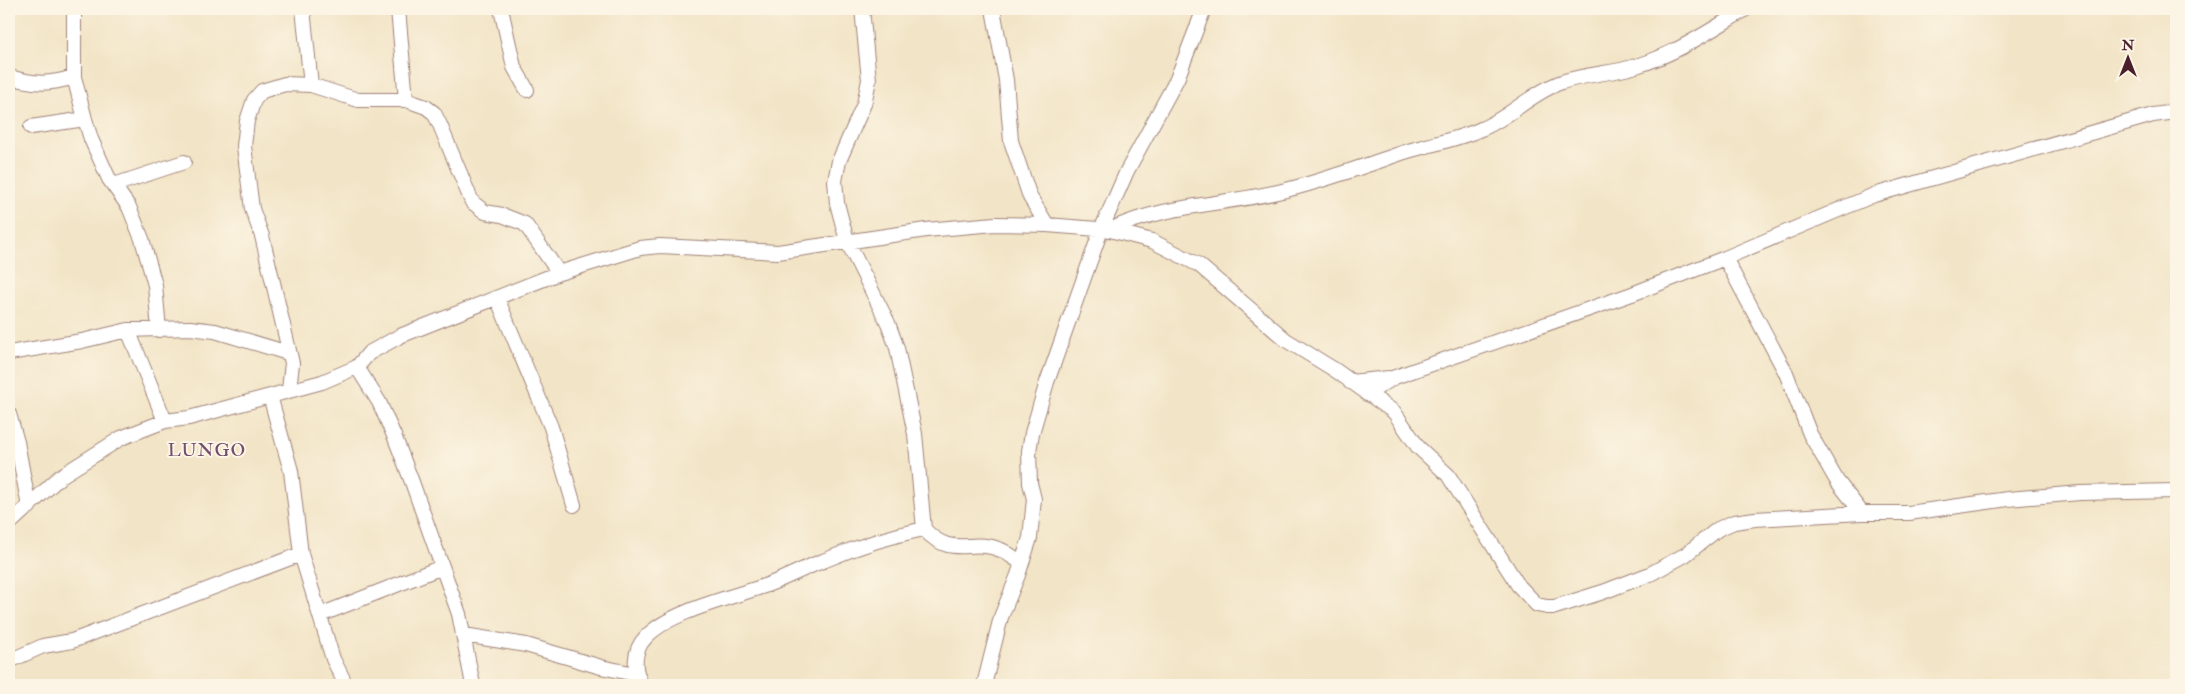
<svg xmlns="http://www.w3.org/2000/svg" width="2185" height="694" font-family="'IM FELL Double Pica',serif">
<rect width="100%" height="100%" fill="#fcf5e5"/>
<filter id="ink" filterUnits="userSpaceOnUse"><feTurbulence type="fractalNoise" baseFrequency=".02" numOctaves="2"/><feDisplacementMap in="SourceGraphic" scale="10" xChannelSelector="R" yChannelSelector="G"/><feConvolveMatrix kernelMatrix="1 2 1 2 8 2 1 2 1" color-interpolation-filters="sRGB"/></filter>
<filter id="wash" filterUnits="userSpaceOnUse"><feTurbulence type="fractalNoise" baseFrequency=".0096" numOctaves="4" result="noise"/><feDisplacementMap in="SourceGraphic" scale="20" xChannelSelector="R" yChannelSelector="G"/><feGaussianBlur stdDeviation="1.12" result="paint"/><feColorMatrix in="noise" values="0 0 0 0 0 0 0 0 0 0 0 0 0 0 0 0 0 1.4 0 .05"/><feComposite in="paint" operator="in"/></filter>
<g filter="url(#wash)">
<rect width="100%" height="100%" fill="#f2e4c6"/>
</g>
<g filter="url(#ink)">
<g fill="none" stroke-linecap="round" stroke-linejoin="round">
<defs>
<path id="minor" d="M74 9V77L85 119 91 139 109 179 129 207 142 239 155 285 159 330
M303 9 311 85
M398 9 406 100
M501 9 514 67 527 90
M862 9 869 80 864 104 839 161 835 181 837 203 847 241 888 323 897 348 915 434 924 529C952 560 970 537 1001 550 1008 553 1015 559 1022 563
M993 9 1006 80 1011 141 1030 197 1047 225
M9 77C35 84 48 85 74 77
M31 127 85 119
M114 185 184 162
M1110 230C1166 203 1231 205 1290 189 1329 179 1367 165 1405 152 1430 144 1457 140 1481 129 1509 118 1530 94 1559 83 1583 74 1611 74 1636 66 1676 54 1711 30 1746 9
M1725 258 1786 373 1810 434 1837 481 1862 513
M497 298 551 427 574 505
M128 330 165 421
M9 353 82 341 128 330 190 328 215 331 288 353
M357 367 379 402 395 438 412 482 459 614 473 685
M1350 382 1389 378
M289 390 292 363 262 236 252 209 244 146 247 121 254 100 262 91 285 84 311 85 358 100H406L426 107 434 113 440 125 472 202 485 212 502 215 525 224 559 273
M1367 394 1395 377 1632 294 1725 258 1874 195 2153 115 2176 112
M270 396 291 471 301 554 333 659 346 685
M9 414 17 442 29 507
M9 524 61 476 121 438 165 421 189 418 322 382 357 367 369 353 400 336 559 273 640 248 660 246 778 252 926 230 995 224 1047 225 1110 230 1152 241 1199 265 1286 340 1335 370 1394 412 1418 447 1448 475 1518 585 1537 605 1547 607H1555L1603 592 1650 574 1685 555 1718 529 1734 522 1755 519 1862 513H1909L2008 499 2080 493 2176 491
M320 615 442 567
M464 635 526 645 601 667 635 674
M9 661 43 646 72 641 301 554
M642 685C633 670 633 650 646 637 670 611 734 597 767 585 786 578 804 568 823 561 856 547 889 536 924 529
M984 685 1001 617 1018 575 1030 538 1034 499 1030 483 1029 451 1032 433 1047 382 1101 230 1127 171 1177 79 1204 9"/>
</defs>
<use href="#minor" stroke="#9e8278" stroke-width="16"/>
<use href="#minor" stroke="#fff" stroke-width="14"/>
</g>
</g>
<g text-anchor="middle" stroke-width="4" stroke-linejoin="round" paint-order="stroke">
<g font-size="18" letter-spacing="1" fill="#744e6e" stroke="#fcf5e5">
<text x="207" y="456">LUNGO</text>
</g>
</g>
<rect width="2185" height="694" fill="none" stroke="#fcf5e5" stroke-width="30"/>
<g transform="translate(2128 58)" stroke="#fcf5e5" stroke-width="4" paint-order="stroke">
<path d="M0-4L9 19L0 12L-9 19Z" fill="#4a1f2b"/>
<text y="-8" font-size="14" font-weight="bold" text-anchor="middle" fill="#4a1f2b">N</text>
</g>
</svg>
